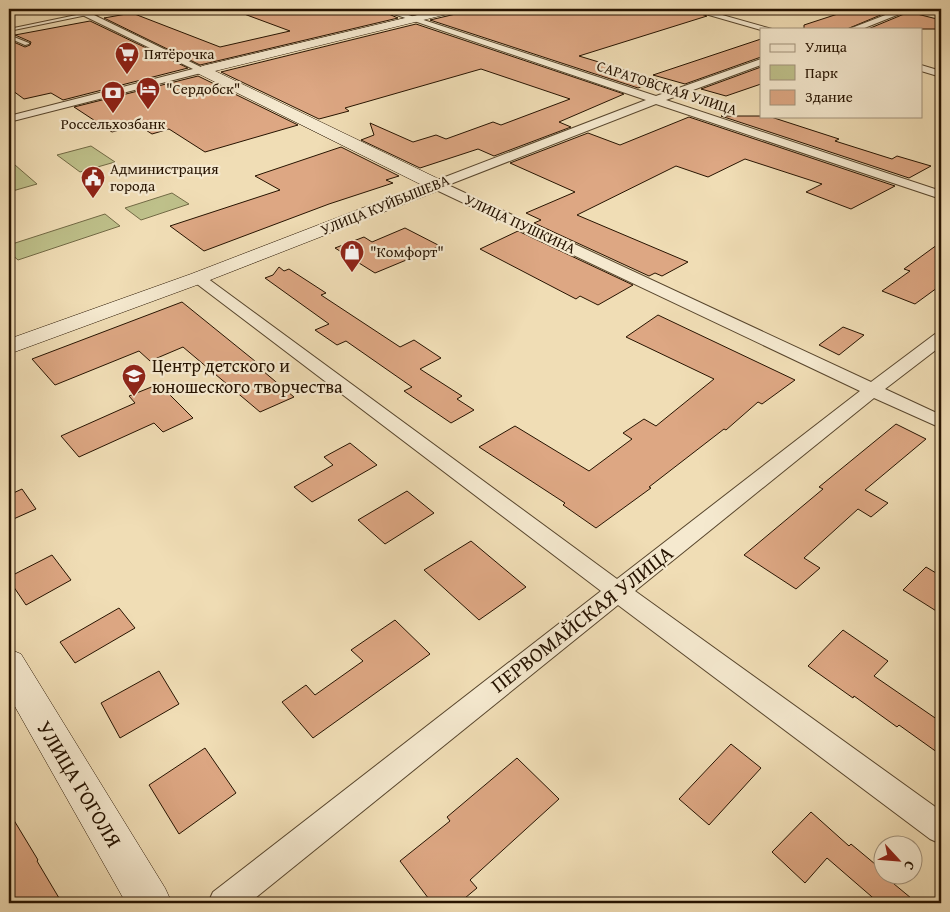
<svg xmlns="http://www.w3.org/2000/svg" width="950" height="912" font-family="'Gentium Book Plus',serif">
<rect width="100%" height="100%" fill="#f0ddb5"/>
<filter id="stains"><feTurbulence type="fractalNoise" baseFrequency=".004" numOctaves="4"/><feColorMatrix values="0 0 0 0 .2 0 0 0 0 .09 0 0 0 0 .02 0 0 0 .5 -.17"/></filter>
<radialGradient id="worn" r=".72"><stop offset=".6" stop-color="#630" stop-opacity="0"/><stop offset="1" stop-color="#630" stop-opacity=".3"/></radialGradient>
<path fill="#bec08a" stroke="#726a45" d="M91 146 115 162 80 172 57 155Z
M15 165 37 184 9 192V167Z
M172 193 189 204 141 220 125 208Z
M105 214 120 226 18 260 9 252V245Z"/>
<path fill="#dda783" stroke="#261300" d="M236 9H377L398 18 200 65 104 18 132 13 220 47 290 31 236 11Z
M395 9H436L412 14Z
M464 9H686L707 16 579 56 658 80 638 88 430 20 460 13Z
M853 9H895L847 29H804V25Z
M909 12 941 20V29H868Z
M90 21 188 68 63 100 51 93 24 99 9 88V40L25 47 30 45 31 42 15 35Z
M416 24 624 94 559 122 571 127 494 156 478 149 420 168 361 140 374 135 370 123 413 142 436 135 446 139 493 122 501 125 570 99 481 69 345 108 349 111 319 119 221 72Z
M761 39V57L685 84 653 75Z
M761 67V84L726 96 701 89Z
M198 76 298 125 205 152 169 129 152 134 138 125 112 132 74 107Z
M721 116H768L839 139 835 141 892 159 897 156 931 166 909 178Z
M689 117 895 186 851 209 806 192 822 184 745 159 708 177 676 166 577 215 688 262 662 276 655 273 649 276 534 223 541 220 526 213 575 192 510 163 588 133 620 145Z
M341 147 399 176 386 180 393 183 329 204 204 251 170 226 280 190 255 176Z
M405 228 440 246 375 273 335 248 364 237 372 242Z
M518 231 633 285 598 305 580 296 576 299 480 249Z
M941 242V285L915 304 882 291 910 271 904 269Z
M279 267 284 271 289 269 326 293 321 295 400 347 414 340 441 358 420 369 462 396 457 399 474 410 451 423 404 391 412 387 346 341 337 345 315 330 329 324 265 278 273 275Z
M182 302 266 370 263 371 294 397 260 412 183 347 150 361 139 351 55 385 32 359Z
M658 315 795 380 762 404 758 402 726 430 724 429 649 487 651 488 596 528 563 505 565 503 479 447 515 426 589 471 632 439 623 433 644 419 656 426 714 379 626 337Z
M843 327 864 335 839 355 819 345Z
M159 384 193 418 163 432 154 423 79 457 61 436 135 403 129 396Z
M896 424 926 439 865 490 888 503 871 517 858 509 804 558 820 568 796 589 744 555 823 489 819 487Z
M350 443 377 465 312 502 294 487 333 465 324 457Z
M22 489 36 509 9 521V495Z
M407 491 434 513 385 544 358 520Z
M471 541 526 587 479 620 424 570Z
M52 555 71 580 26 605 9 580V577Z
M926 567 941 576V614L903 590Z
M119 608 135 628 75 663 60 642Z
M395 620 430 654 313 738 282 702 306 685 315 695 363 661 351 650Z
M843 630 888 661 874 676 941 722V755L899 725 897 727 854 696 853 698 808 666Z
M159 671 179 704 120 738 101 703Z
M731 744 761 768 709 825 679 799Z
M205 748 236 793 179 834 149 785Z
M517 758 559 799 470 880 477 888 459 903H432L400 861 450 821 447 817Z
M9 812 38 860 37 861 62 903H9Z
M811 812 849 846 851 844 881 869 880 870 882 874 917 903H879L827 858 805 883 772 852Z"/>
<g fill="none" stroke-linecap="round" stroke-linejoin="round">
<defs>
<path id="lane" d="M86 13 87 15 9 31V29Z
M9 35 29 43V44L25 45 9 38Z"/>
<path id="street" d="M70 9H80L86 12 118 9 117 11 94 15 207 70 205 72 9 122V116L193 69Z
M379 9H390L656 96 761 59V65L666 100 941 191V199L656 104 448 185 871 382 935 334 941 333V346L885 389 941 415V428L874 398 635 591 941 811V844L930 839 618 605 249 903H208L213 892 601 591 193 281 190 278 193 275H203L617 579 860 391 432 188 431 185 432 182 646 100Z
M688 9H701L772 29 761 30Z
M901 9H912L862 29H849Z
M921 65 941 71V77L921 71Z"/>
<path id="secondary" d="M443 9H462L460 11 215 71 443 181 446 185 443 189 205 282 9 354V339L191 274 422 185 197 73 195 70 202 66Z
M9 649 21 654 165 888 172 903H126L9 696Z"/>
</defs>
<use href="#lane" stroke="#58462d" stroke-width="2"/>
<use href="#street" stroke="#58462d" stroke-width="2"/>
<use href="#secondary" stroke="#261300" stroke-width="1"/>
<use href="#lane" fill="#f5e9cf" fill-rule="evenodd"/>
<use href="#street" fill="#f5e9cf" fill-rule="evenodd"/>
<use href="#secondary" fill="#f5e9cf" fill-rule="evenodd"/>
</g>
<defs>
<symbol id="supermarket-pin" viewBox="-11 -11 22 30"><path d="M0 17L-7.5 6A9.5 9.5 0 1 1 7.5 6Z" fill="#8f2418" stroke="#f5e9cf"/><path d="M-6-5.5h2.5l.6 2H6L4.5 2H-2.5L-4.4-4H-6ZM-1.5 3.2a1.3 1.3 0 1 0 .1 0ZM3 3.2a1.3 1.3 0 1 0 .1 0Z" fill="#fff"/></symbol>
<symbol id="hotel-pin" viewBox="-11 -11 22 30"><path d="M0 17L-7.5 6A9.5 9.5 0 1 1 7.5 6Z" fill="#8f2418" stroke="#f5e9cf"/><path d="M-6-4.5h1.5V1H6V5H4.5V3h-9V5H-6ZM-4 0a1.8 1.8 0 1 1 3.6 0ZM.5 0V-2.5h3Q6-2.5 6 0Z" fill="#fff"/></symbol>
<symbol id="bank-pin" viewBox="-11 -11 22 30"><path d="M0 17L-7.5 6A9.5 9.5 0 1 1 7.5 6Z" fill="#8f2418" stroke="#f5e9cf"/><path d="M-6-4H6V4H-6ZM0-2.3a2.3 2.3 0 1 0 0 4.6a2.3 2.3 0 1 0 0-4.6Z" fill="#fff"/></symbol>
<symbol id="civic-pin" viewBox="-11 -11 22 30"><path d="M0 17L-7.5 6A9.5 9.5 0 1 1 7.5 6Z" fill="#8f2418" stroke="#f5e9cf"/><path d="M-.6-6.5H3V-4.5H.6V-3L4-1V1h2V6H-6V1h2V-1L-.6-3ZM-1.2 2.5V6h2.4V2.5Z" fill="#fff"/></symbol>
<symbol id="shop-pin" viewBox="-11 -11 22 30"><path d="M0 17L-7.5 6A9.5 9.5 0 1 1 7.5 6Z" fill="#8f2418" stroke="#f5e9cf"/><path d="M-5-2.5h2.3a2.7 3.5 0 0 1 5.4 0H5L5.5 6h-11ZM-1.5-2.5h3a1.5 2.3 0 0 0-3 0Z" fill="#fff"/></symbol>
<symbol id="school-pin" viewBox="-11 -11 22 30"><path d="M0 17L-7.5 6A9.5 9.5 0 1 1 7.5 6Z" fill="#8f2418" stroke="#f5e9cf"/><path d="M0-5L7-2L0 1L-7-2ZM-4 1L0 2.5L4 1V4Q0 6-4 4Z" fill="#fff"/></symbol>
</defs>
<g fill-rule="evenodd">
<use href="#supermarket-pin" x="113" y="40" width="28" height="38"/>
<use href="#hotel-pin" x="134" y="75" width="28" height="38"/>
<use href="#bank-pin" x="99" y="79" width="28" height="38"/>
<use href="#civic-pin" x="79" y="164" width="28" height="38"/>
<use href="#shop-pin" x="338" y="238" width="28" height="38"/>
<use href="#school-pin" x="120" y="362" width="28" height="38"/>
</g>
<g text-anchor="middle" stroke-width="4.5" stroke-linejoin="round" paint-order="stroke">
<g font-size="15" fill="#261300" stroke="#f5e9cf" text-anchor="start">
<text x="144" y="59">Пятёрочка</text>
<text x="166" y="94">"Сердобск"</text>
<text x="113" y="129" text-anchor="middle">Россельхозбанк</text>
<text x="110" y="174">Администрация<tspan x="110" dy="17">города</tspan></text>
<text x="370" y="257">"Комфорт"</text>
</g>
<g font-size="15" fill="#261300" stroke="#f5e9cf">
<text transform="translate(667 88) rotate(18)" y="5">САРАТОВСКАЯ УЛИЦА</text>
<text transform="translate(385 205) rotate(-22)" y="5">УЛИЦА КУЙБЫШЕВА</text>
<text transform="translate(520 224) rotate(25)" y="5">УЛИЦА ПУШКИНА</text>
</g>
<g font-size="18" fill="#261300" stroke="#f5e9cf" text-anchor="start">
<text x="152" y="372">Центр детского и<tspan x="152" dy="21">юношеского творчества</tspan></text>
</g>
<g font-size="21" fill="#261300" stroke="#f5e9cf">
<text transform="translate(582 619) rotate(-38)" y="7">ПЕРВОМАЙСКАЯ УЛИЦА</text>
<text transform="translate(79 784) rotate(59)" y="7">УЛИЦА ГОГОЛЯ</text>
</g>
</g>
<rect width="950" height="912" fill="none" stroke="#f0ddb5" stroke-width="30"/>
<rect x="10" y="10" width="930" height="892" fill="none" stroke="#261300" stroke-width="2.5"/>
<rect x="15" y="15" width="920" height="882" fill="none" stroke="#261300"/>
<rect x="760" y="28" width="162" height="90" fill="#f5e9cf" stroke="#a2937c"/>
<rect x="770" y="44" width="25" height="8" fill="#f5e9cf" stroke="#a2937c"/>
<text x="805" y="52" font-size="15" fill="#261300">Улица</text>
<rect x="770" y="65" width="25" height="15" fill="#bec08a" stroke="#a2937c"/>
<text x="805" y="78" font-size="15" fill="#261300">Парк</text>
<rect x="770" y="90" width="25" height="15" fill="#dda783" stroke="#a2937c"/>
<text x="805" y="102" font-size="15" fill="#261300">Здание</text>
<g transform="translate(898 860) rotate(116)"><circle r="24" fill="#f5e9cf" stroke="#a2937c"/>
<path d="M0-4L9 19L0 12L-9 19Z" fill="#8f2418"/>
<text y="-8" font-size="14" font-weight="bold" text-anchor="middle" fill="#261300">С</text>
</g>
<rect width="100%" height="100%" filter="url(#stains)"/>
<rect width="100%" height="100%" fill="url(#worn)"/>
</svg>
